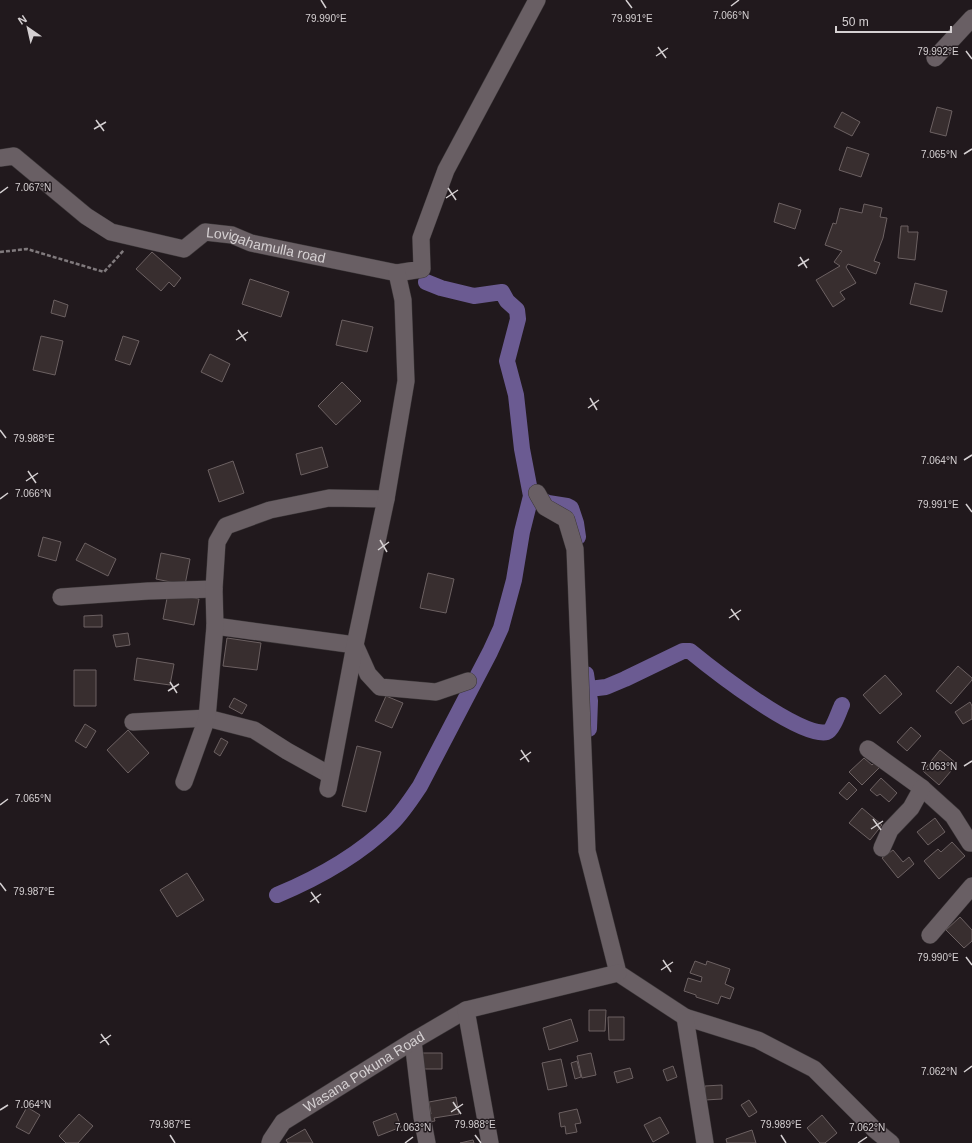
<svg xmlns="http://www.w3.org/2000/svg" width="972" height="1143" font-family="Helvetica,sans-serif">
<rect width="100%" height="100%" fill="#21191d"/>
<g fill="none" stroke-linecap="round" stroke-linejoin="round">
<path stroke="#6b5b92" stroke-width="16" d="M536 498 548 503 567 506 571 508 576 523 578 537
M586 674 590 701 589 729
M589 689 606 687 625 679 683 651H690C712 669 801 739 827 732 833 730 839 711 842 705
M277 895C318 878 360 854 392 823 403 812 412 798 420 786L490 652 501 628 514 580 522 532 531 496 522 449 516 395 507 361 518 319 517 310 507 301 502 292 474 296 441 288 426 282"/>
</g>
<path fill="#382e2f" stroke="#6c6162" d="M937 107 952 111 946 136 930 132Z
M842 112 860 122 852 136 834 127Z
M847 147 869 154 861 177 839 170Z
M779 203 801 210 795 229 774 222Z
M864 204 882 208 880 217 887 218 883 238 874 261 880 263 876 274 848 264 846 267 856 283 840 292 845 299 833 307 816 280 840 266 834 262 842 251 825 245 833 223 836 224 840 208 862 213Z
M901 226H908V232H918L915 260 898 258Z
M152 252 181 278 174 287 169 282 161 291 136 269Z
M250 279 289 292 281 317 242 304Z
M915 283 947 291 942 312 910 304Z
M54 300 68 305 65 317 51 313Z
M342 320 373 327 367 352 336 345Z
M41 336 63 341 55 375 33 370Z
M123 336 139 341 130 365 115 360Z
M210 354 230 364 222 382 201 372Z
M342 382 361 401 336 425 318 406Z
M322 447 328 467 301 475 296 454Z
M233 461 244 493 219 502 208 470Z
M43 537 61 542 56 561 38 556Z
M85 543 116 559 108 576 76 560Z
M161 553 190 559 185 585 156 579Z
M428 573 454 579 446 613 420 608Z
M168 593 199 599 194 625 163 619Z
M102 615V627H84V616Z
M128 633 130 645 116 647 113 635Z
M227 638 261 643 257 670 223 666Z
M137 658 174 664 170 685 134 680Z
M958 666 972 678V680L951 704 936 691Z
M74 670H96V706H74Z
M885 675 902 694 880 714 863 695Z
M386 696 403 703 392 728 375 721Z
M234 698 247 705 242 714 229 707Z
M970 702 972 706V719L963 724 955 712Z
M85 724 96 731 86 748 75 741Z
M911 727 921 736 907 751 897 742Z
M128 730 149 753 128 773 107 750Z
M221 738 228 742 220 756 214 752Z
M357 746 381 752 366 812 342 806Z
M940 750 957 764 939 785 923 771Z
M864 758 872 765 877 760 882 765 862 785 849 772Z
M881 778 897 793 889 802 880 794 877 796 870 790Z
M849 782 857 790 847 800 839 793Z
M862 808 882 825 870 840 849 823Z
M935 818 945 832 928 845 917 832Z
M952 842 965 856 939 879 924 861 938 849 941 852Z
M893 850 903 862 909 857 914 864 898 878 882 858Z
M187 873 204 900 177 917 160 890Z
M960 917 972 930V941L964 948 946 930Z
M695 961 706 965 707 961 730 969 725 984 734 988 730 999 721 996 718 1004 696 997V995L684 991 688 978 701 982 702 977 690 973Z
M589 1010H606L605 1031H589Z
M608 1017H624V1040H609Z
M571 1019 578 1041 549 1050 543 1028Z
M421 1053H442V1069H421Z
M591 1053 596 1075 582 1078 577 1056Z
M561 1059 567 1086 548 1090 542 1063Z
M577 1061 581 1077 575 1079 571 1063Z
M673 1066 677 1077 667 1081 663 1070Z
M630 1068 633 1078 617 1083 614 1072Z
M722 1085V1099L705 1100V1086Z
M456 1097 459 1114 434 1118 435 1121 428 1122 426 1115 431 1114 429 1102Z
M749 1100 757 1112 749 1117 741 1105Z
M27 1107 40 1115 29 1134 16 1127Z
M577 1109 581 1123 575 1124 577 1132 566 1134 565 1126 561 1127 559 1113Z
M396 1113 401 1127 378 1136 373 1122Z
M79 1114 93 1126 78 1143H66L59 1136Z
M822 1115 837 1133 825 1143H820L807 1128Z
M660 1117 669 1133 653 1142 644 1125Z
M305 1129 313 1143H288L286 1140Z
M752 1130 756 1143H727L726 1139Z
M473 1140 474 1143H460Z"/>
<g fill="none" stroke-linecap="round" stroke-linejoin="round">
<defs>
<g id="street">
<path d="M935 58 972 18"/>
<path id="s1" d="M0 158 14 156 86 216 111 232 184 249 205 232 232 235 251 243 397 273 422 269 421 238 446 170 537 0"/>
<path d="M537 493 545 507 566 519 575 549 587 851 618 973 685 1017 758 1040 814 1069 875 1130 891 1143"/>
<path d="M61 597 148 591 214 589"/>
<path d="M215 626 355 645 368 674 380 687 436 692 468 681"/>
<path d="M133 722 207 718 254 730 287 751 330 775"/>
<path d="M868 749 922 788 953 816 970 843H972"/>
<path d="M184 782 207 718 215 626 214 589 217 542 226 526 270 510 329 498 386 499"/>
<path d="M328 789 355 645 386 499 406 381 403 300 397 273"/>
<path d="M882 848 890 830 911 808 922 788"/>
<path d="M930 935 972 886"/>
<path d="M685 1017 705 1143"/>
<path d="M413 1041 422 1117 427 1143"/>
<path id="s2" d="M270 1143 271 1140 283 1122 413 1041 466 1010"/>
<path d="M490 1143 466 1010 618 973"/>
</g>
</defs>
<use href="#street" stroke="#3b3638" stroke-width="18"/>
<path stroke="#807a7d" stroke-width="2.5" stroke-dasharray="4 2" stroke-linecap="butt" d="M0 252 27 249 104 272 124 250"/>
<use href="#street" stroke="#695f64" stroke-width="17"/>
</g>
<path fill="none" stroke="#d5d0d2" stroke-width="1.5" d="M321 0 326 8M626 0 632 8M731 6 739 0M658 47 666 58M966 51 972 59M656 56 668 48M96 120 104 131M94 129 106 122M964 154 972 149M448 188 456 200M0 193 8 187M446 198 458 190M800 257 807 268M798 266 809 259M238 330 246 341M236 340 248 332M590 398 597 410M588 408 599 400M0 430 6 438M964 460 972 455M28 471 36 483M26 481 38 473M0 499 8 493M966 504 972 512M380 540 387 552M378 550 389 542M731 609 739 620M729 618 741 610M170 682 177 693M168 691 179 684M521 750 529 762M520 760 531 752M964 766 972 761M0 805 8 799M873 819 881 830M871 829 883 821M0 883 6 891M311 892 319 903M310 902 321 894M966 957 972 965M663 960 671 972M661 970 673 962M101 1034 109 1045M100 1043 111 1035M964 1072 972 1066M453 1102 461 1114M0 1110 8 1105M451 1112 463 1104M170 1135 175 1143M475 1135 481 1143M781 1135 786 1143M405 1143 413 1137M858 1143 867 1137"/>
<g text-anchor="middle" stroke-width="3" stroke-linejoin="round" paint-order="stroke">
<g font-size="14" fill="#d5d0d2" stroke="#21191d">
<text dy="5" stroke="none"><textPath href="#s1" startOffset="302">Lovigahamulla road</textPath></text>
<text dy="5" stroke="none"><textPath href="#s2" startOffset="120">Wasana Pokuna Road</textPath></text>
</g>
</g>
<g font-size="10" text-anchor="middle" fill="#d5d0d2" stroke="#21191d" stroke-width="3" stroke-linejoin="round" paint-order="stroke">
<text x="731" y="19">7.066°N</text>
<text x="326" y="22">79.990°E</text>
<text x="632" y="22">79.991°E</text>
<text x="938" y="55">79.992°E</text>
<text x="939" y="158">7.065°N</text>
<text x="33" y="191">7.067°N</text>
<text x="34" y="442">79.988°E</text>
<text x="939" y="464">7.064°N</text>
<text x="33" y="497">7.066°N</text>
<text x="938" y="508">79.991°E</text>
<text x="939" y="770">7.063°N</text>
<text x="33" y="802">7.065°N</text>
<text x="34" y="895">79.987°E</text>
<text x="938" y="961">79.990°E</text>
<text x="939" y="1075">7.062°N</text>
<text x="33" y="1108">7.064°N</text>
<text x="170" y="1128">79.987°E</text>
<text x="475" y="1128">79.988°E</text>
<text x="781" y="1128">79.989°E</text>
<text x="413" y="1131">7.063°N</text>
<text x="867" y="1131">7.062°N</text>
</g>
<g transform="translate(28 28) rotate(326)" stroke="#21191d" stroke-width="3" paint-order="stroke">
<path d="M0-3L7 15L0 10L-7 15Z" fill="#d5d0d2"/>
<text y="-6" font-size="11" font-weight="bold" text-anchor="middle" fill="#d5d0d2">N</text>
</g>
<path d="M836 26v6h115v-6" fill="none" stroke="#d5d0d2" stroke-width="2"/>
<text x="842" y="26" font-size="12" fill="#d5d0d2" stroke="#21191d" stroke-width="3" paint-order="stroke">50 m</text>
</svg>
